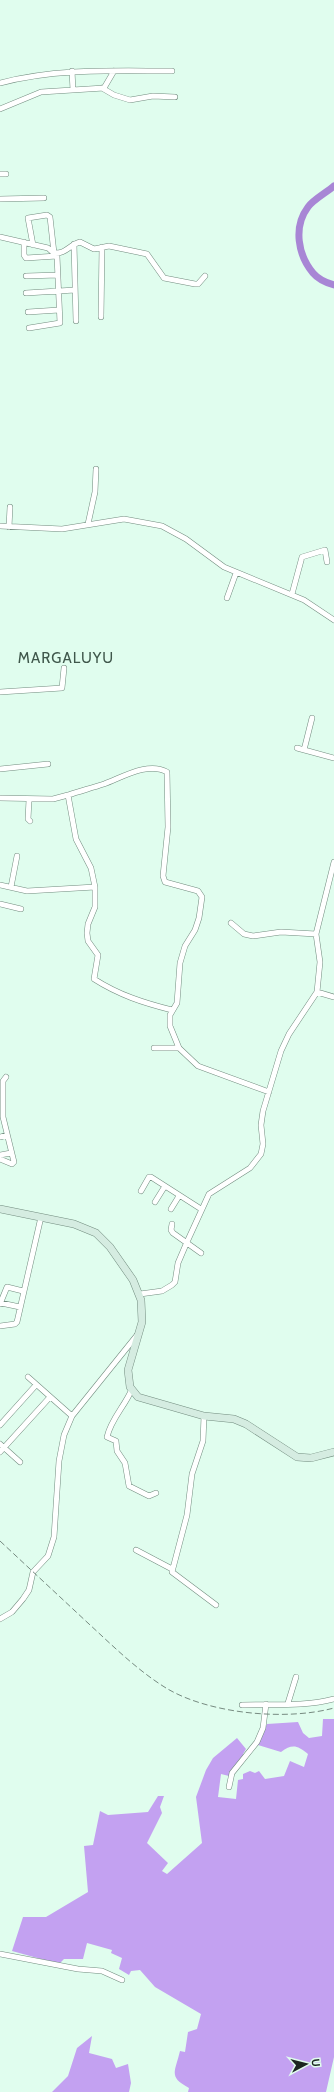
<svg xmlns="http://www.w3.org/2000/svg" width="334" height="2092" font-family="Cabin,sans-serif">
<rect width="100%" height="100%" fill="#e0fdee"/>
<path fill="#c3a1f1" d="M323 1719H334V2057L326 2092H188L189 2088C168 2077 175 2072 180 2051L185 2052 188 2032 197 2029 201 2014 155 1987 140 1970 131 1971 129 1975 119 1969 122 1958 111 1953 112 1950 87 1943 83 1959H64L59 1964 12 1951 23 1917H46L88 1892 84 1846 93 1845 100 1811 108 1815 148 1812 158 1796H164L160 1807 162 1813 147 1843 168 1863 162 1871 167 1874 202 1843 196 1797 206 1770 213 1758 237 1738 246 1749 243 1754 245 1756 229 1776 221 1774 218 1797 236 1799 238 1780 243 1779V1774L250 1771 255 1773 259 1771 265 1779 284 1776 290 1761 304 1767 308 1754C297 1745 292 1744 281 1752L258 1745 267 1724 298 1722 303 1733 309 1738 322 1736Z
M92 2036 89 2053 112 2059 116 2068 128 2064 131 2083 129 2092H52L68 2076 77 2048Z"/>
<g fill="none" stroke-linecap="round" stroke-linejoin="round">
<path stroke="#a886d5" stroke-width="7" d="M334 186C326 193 314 199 308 207 293 227 298 255 313 273 318 279 327 283 334 285"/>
<defs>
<path id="street" d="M72 71 73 90
M0 83C57 68 114 71 172 71
M102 88 114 95 130 100 153 96 175 97
M0 109 41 92 104 88 114 71
M0 174H6
M0 199 44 198
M0 237 48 248 57 256 60 323 29 328
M24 242V255L26 258 57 256
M74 244 76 321
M33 245 28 218 47 215 50 217 54 253C66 254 69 245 80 242L94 249 109 246 147 254 164 278 195 284H198L205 276
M26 276 58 275
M26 293 75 290
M28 312 59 310
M101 317 102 247
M88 524 95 492 96 469
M0 526 62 529 124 519 162 526 186 539 224 567 304 600 334 620
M9 527 10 507
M292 594 302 557 325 550 327 562
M227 598 236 573
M0 692 62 688 64 668
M297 748 334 758
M304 750 312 718
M0 769 48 764
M68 795C80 791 92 788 104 784 121 778 148 761 167 772L168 827 163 876 165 882 198 891 202 897 199 918 195 930 185 946 180 963 177 1003 170 1015V1026L179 1048 198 1066 269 1092
M0 798 53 799 68 795 76 839 91 868 95 887V907L88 924 87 933 88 941 98 955 94 979C119 995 144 1003 172 1010
M29 800 28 819 30 821
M0 885 27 891 95 887
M11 887 17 856
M0 904 21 909
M231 923 244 934 253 936 281 932 316 934
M317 992 334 997
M154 1048H179
M0 1137 7 1135
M0 1155 11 1153
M0 1159 12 1164 14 1162 3 1117V1081L6 1077
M141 1191 149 1177H151L201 1209
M155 1202 165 1186
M171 1209 179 1196
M172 1224 171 1230 173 1233 201 1253
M140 1294 162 1291 172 1285 175 1282 178 1263 187 1242 209 1194 250 1168 261 1154 263 1144 261 1125 263 1111 281 1051 289 1034 317 992 320 962 316 934 334 862
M1 1303 20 1307
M0 1304 7 1287 23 1291
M0 1326 15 1324 17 1322 41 1217
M28 1377 72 1416
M132 1389C125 1406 111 1419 107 1437L116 1441 117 1451 125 1463 129 1486 149 1496 156 1493
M204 1416 203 1441 192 1474 187 1515 172 1572 216 1605
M0 1425 36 1385
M0 1444 20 1462
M0 1452 50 1397
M136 1550 172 1569
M0 1619 12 1612 23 1599 29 1590 33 1572 48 1556 54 1537 59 1461 64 1435 72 1416 138 1334
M288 1703 296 1677
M242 1705C273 1704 304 1707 334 1699
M229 1787 232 1773 257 1742 263 1728 266 1704
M0 1954 78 1969 102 1971 122 1980"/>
<path id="secondary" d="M0 1209 74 1224 96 1233 110 1247 133 1280 141 1300 142 1322 128 1370 130 1387 138 1397 204 1416 234 1419 246 1424 297 1457 311 1458 334 1452"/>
</defs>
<use href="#street" stroke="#728c7f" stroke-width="6"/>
<use href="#secondary" stroke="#728c7f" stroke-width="8"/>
<use href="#street" stroke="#fff" stroke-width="5"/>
<use href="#secondary" stroke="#d5ece1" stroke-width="7"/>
<path stroke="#768a80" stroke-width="1" stroke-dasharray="6 3" stroke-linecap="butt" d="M0 1541C30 1569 59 1596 89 1624 113 1646 137 1670 166 1688 209 1714 286 1721 334 1708"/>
</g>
<g text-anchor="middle" stroke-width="3" stroke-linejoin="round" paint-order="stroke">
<g font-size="15" letter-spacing="1" fill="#3f574b" stroke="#e0fdee">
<text x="66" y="663">MARGALUYU</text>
</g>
</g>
<g transform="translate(306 2064) rotate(83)" stroke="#e0fdee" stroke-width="3" paint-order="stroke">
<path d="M0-3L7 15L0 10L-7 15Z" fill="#1b2621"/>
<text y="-6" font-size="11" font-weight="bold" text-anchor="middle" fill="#1b2621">U</text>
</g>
</svg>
